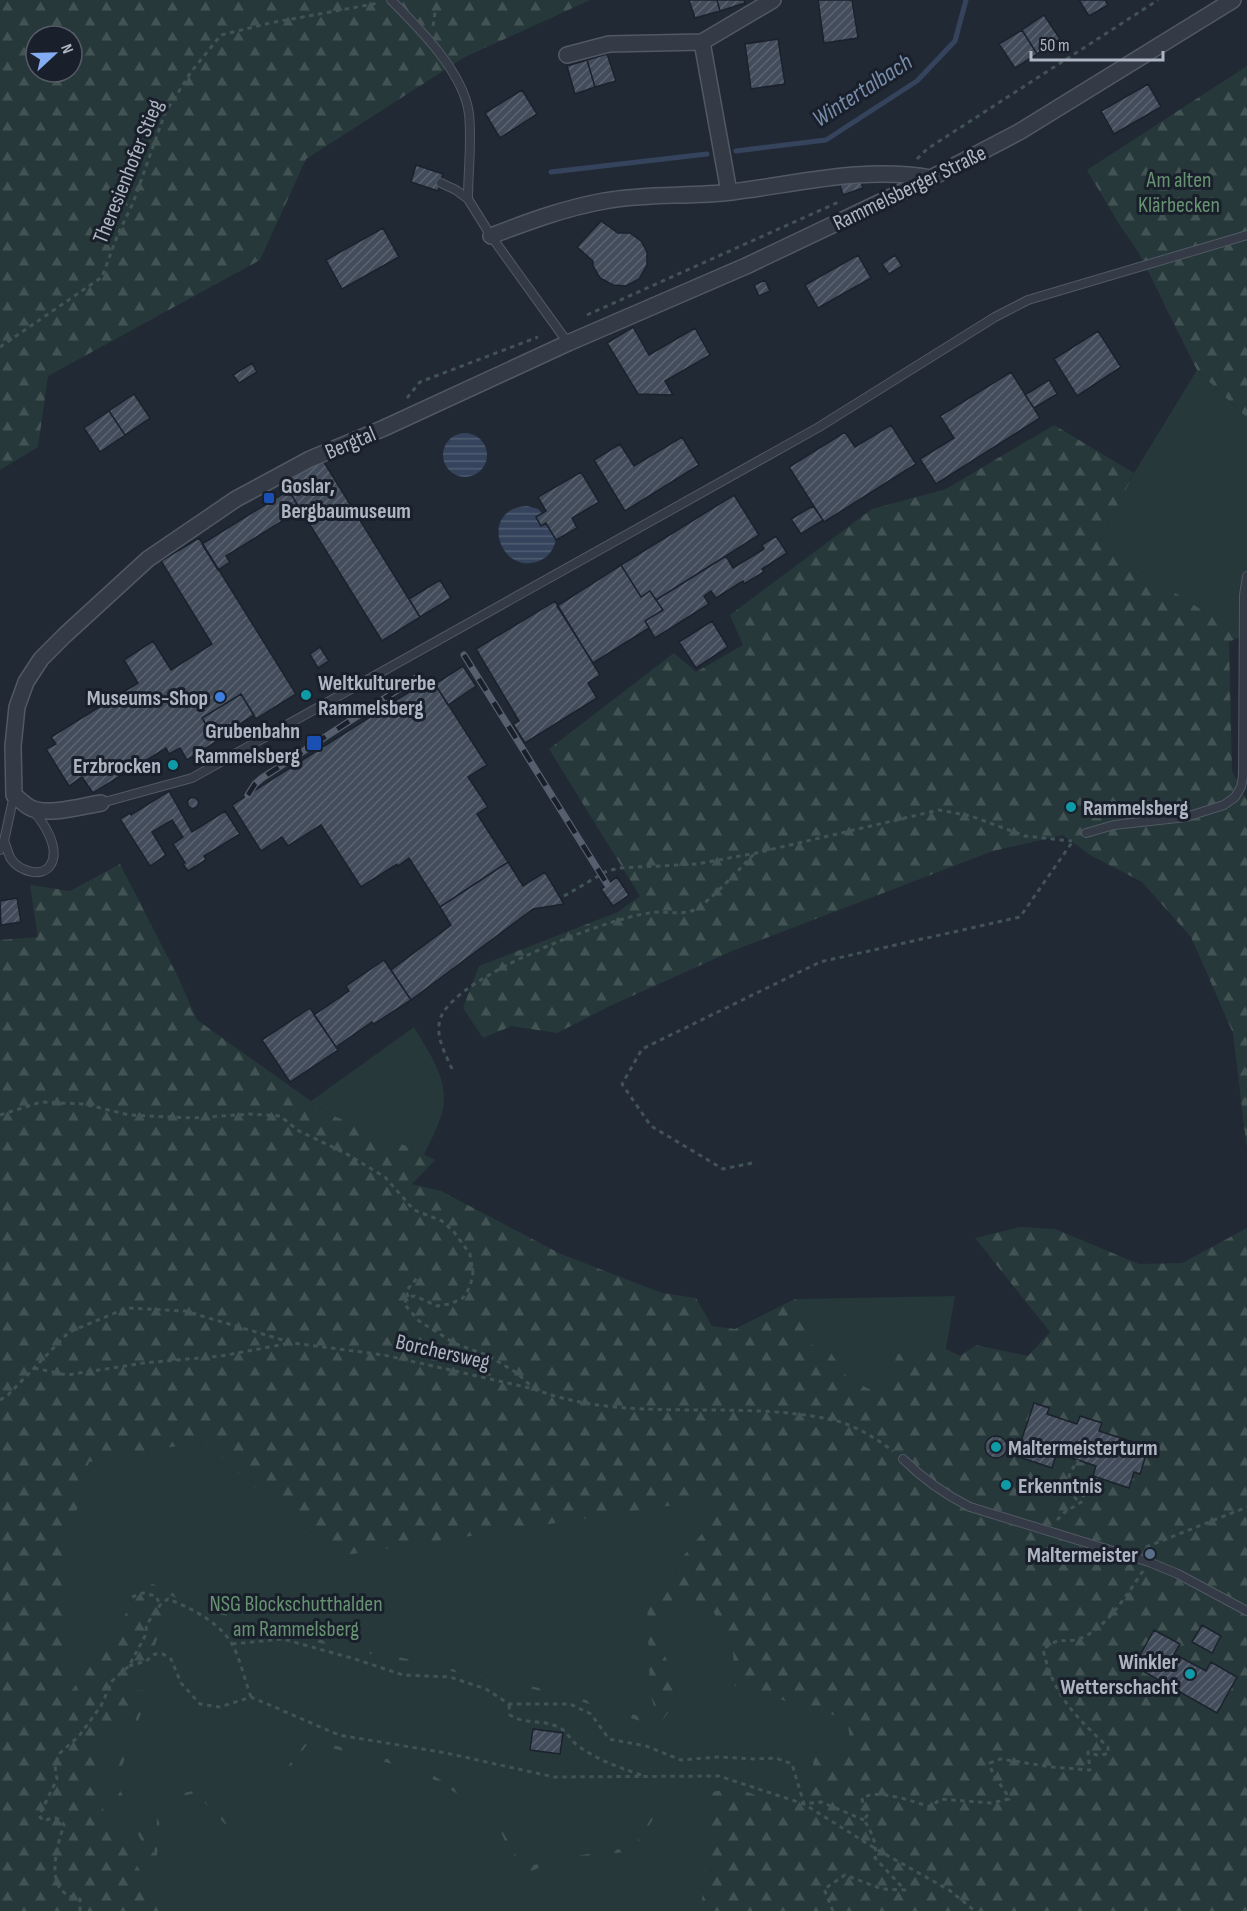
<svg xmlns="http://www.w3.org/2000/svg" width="1247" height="1911" font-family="'Sofia Sans Condensed',sans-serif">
<defs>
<pattern id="forest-firs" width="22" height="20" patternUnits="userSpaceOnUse" patternTransform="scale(1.5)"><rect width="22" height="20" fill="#263839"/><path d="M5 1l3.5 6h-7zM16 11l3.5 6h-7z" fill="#435354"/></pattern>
<pattern id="water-rules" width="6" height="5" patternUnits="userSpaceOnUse" patternTransform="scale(1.5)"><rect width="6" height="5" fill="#35445c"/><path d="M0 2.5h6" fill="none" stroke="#505d72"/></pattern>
<pattern id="building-hatch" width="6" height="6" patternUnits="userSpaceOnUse" patternTransform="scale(1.5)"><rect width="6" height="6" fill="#424c5a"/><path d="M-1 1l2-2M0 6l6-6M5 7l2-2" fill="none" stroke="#5b6470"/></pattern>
</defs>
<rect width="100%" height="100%" fill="#212935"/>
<path fill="#263839" d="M1197 370 1247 418V635L1242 636 1103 546V536L1134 473Z
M414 1027C426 1048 444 1072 444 1097 445 1116 432 1137 424 1155L329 1114 311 1101Z
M0 1122 844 1442 951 1911H0Z
M955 1296 933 1424 735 1329 795 1299Z"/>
<path fill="url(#forest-firs)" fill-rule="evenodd" d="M0 0H590L465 57 306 159 260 260 48 376 38 447 0 470ZM36 36H72V72H36Z
M1247 66V418L1197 370 1139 253 1119 224 1087 170Z
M1054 425 1134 473 1103 536V546L1242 636 1229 642 1232 771 1247 801V1150L1233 1033 1191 937 1142 882 1090 855 1063 835 993 851 732 951 612 1005 557 1033 512 1026 483 1038 463 1008 479 966 618 912 640 896 549 749 674 653 696 672 743 645 730 615 872 509 946 489Z
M120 864 179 979 197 1020 329 1114 406 1146 435 1160 412 1184 441 1191 561 1254 662 1293 696 1298 712 1326 735 1329 795 1299 813 1317 810 1344 831 1353 848 1378 892 1401 888 1375 898 1354 936 1344 960 1356 976 1345 1028 1356 1050 1332 975 1238 1020 1227 1055 1229 1139 1264 1182 1263 1247 1228V1911H701L712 1793 662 1802 636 1850 549 1863 519 1877 495 1816 419 1771 309 1742 256 1813 225 1824 196 1793 161 1800 156 1869 112 1784 145 1694 103 1734 97 1799 161 1906 170 1911H0V940L38 937 30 885 70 891ZM204 1441 332 1557 733 1496 647 1600 650 1692 658 1722 566 1694 308 1637 200 1605 148 1582 68 1696 61 1570 89 1462ZM149 1586 200 1608 302 1639 565 1696 658 1727 681 1694 653 1628 668 1603 710 1605 733 1650 735 1686 847 1719 852 1752 815 1750 810 1786 789 1808 745 1791H717L662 1800 634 1847 549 1860 522 1869 497 1814 419 1767 309 1739 254 1810 226 1820 197 1790 159 1799 154 1854 116 1783 149 1691 128 1690 121 1692 145 1672 159 1634 164 1611Z"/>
<path fill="url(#water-rules)" d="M443 455a22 22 0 1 1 44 0a22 22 0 1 1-44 0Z
M527 506 538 509 542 513 536 517 541 526 546 523 556 540C553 550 549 557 539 561 499 576 478 509 527 506Z"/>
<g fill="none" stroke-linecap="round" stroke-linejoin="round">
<path stroke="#35445c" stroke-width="5" d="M736 151 826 140 917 81 955 41 966 0
M551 172 707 154"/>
</g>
<path fill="url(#building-hatch)" stroke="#1b222d" stroke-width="1.5" d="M689 0H717L720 11 695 18Z
M717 0H744L745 3 720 11Z
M818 0H852L858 38 824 43Z
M1079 0H1105L1108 5 1089 16Z
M1044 15 1060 39 1037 54 1022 30Z
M1022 30 1037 54 1015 68 999 44Z
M778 39 785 84 751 89 745 44Z
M607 54 616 81 595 87 587 60Z
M587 60 595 87 575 94 567 66Z
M1148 84 1161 107 1114 134 1101 111Z
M522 90 537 114 500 138 485 113Z
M416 165 443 174 438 191 411 182Z
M860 178 863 188 843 195 840 185Z
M601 221 618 233H630L641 241 647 252V265L639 279 626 286 613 285 600 278 593 266V261L577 247Z
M383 228 399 257 342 289 326 260Z
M858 255 871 278 818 308 805 285Z
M895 255 902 266 889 274 882 264Z
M765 280 770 291 759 296 754 285Z
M633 327 649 355 695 328 710 355 665 381 673 395 638 394 607 343Z
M1098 331 1121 367 1077 396 1054 359Z
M252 363 257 372 239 383 233 375Z
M1011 372 1040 418 936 484 920 459 954 438 940 416Z
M1049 380 1057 394 1034 408 1025 395Z
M134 394 150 418 125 435 109 411Z
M109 411 125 435 100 452 84 428Z
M891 425 916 464 824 522 789 467 845 432 855 447Z
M682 437 699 465 625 511 594 460 620 444 634 466Z
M322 459 420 617 382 641 284 483Z
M581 472 599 502 572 518 577 528 556 540 546 523 541 526 536 517 546 511 538 497Z
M289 490 300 510 226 556 230 562 218 570 202 544Z
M734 495 759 535 656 600 650 591 641 597 621 565Z
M813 506 823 520 801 534 791 519Z
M776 536 787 553 762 569 764 572 744 584 743 581 716 598 711 591 704 596 709 604 655 638 645 621 663 610 656 600 726 556 733 568 764 549 762 545Z
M199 538 296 694 256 719 241 694 202 718 216 742 187 760 180 748 169 754 166 748 93 793 82 777 69 786 46 749 56 744 51 737 138 683 124 660 153 641 171 670 212 644 161 561Z
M621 565 641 597 650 591 663 610 645 621 649 628 593 663 557 606Z
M440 580 451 598 420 617 409 599Z
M555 601 600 675 588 683 597 698 525 743 513 724 519 721 476 649Z
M712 621 728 647 696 668 679 642Z
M320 647 329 661 318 668 310 654Z
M463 666 476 686 448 705 435 684Z
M431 678 487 765 468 777 488 807 477 814 508 862 440 907 409 858 398 866 397 864 361 887 321 825 288 846 282 837 261 851 232 805Z
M241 694 254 715 215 740 202 718Z
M169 791 192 832 225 811 240 834 204 856 206 860 188 871 183 864 185 863 173 844 183 837 172 820 152 832 166 855 150 866 120 819 130 813 131 815Z
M187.5 803a5.5 5.5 0 1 1 11 0a5.5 5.5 0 1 1-11 0Z
M508 862 523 886 545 872 564 904 533 909 411 1000 391 970 451 925 440 907Z
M617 877 629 895 613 906 601 889Z
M17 898 21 922 1 925 0 901Z
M384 960 411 1000 374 1024 372 1022 336 1047 314 1015 349 991 346 986Z
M310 1008 338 1050 290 1082 262 1040Z
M1034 1403 1049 1408 1047 1414 1077 1424 1080 1416 1102 1423 1099 1431 1142 1445 1147 1452 1140 1474 1134 1472 1129 1488 1093 1476 1096 1466 1057 1453 1052 1468 1016 1456Z
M985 1447a11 11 0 1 1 22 0a11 11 0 1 1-22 0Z
M1202 1625 1221 1636 1212 1653 1192 1642Z
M1154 1630 1180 1644 1174 1654 1206 1671 1211 1662 1237 1677 1217 1713 1134 1666Z
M533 1729 563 1733 560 1754 530 1750Z"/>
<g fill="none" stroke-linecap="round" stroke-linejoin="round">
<defs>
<path id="service" d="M391 0C420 29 464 73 469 114 472 142 468 171 468 199
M441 183 456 190 468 199 491 236 568 343
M101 803 192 778 819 427 995 317 1028 300 1247 235
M1086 833 1114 825 1186 817 1224 805 1235 797 1241 787 1243 776 1244 595 1247 576
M4 841C7 847 8 854 11 859 19 871 43 879 51 864 60 848 44 823 34 812
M0 850 4 841 14 795
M903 1459C924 1480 944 1494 970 1507L1149 1562 1178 1574 1247 1611"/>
<path id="minor" d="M567 55 609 44 702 42
M729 192 702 42 773 0
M491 236C527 222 565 208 604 201 646 193 690 197 732 192 797 184 865 166 931 178
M101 803C82 806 46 817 29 807 24 804 19 799 14 795L13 746 17 707 26 682 41 659 65 635 148 559 236 499 310 459 384 428 568 343 746 266 931 178 1019 132 1233 0"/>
</defs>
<use href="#service" stroke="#515964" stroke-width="10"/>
<use href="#minor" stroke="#515964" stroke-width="18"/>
<path stroke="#425356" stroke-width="3" stroke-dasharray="4.5 4.5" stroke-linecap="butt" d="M433 26 437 0
M917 159 927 149 1158 0
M587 315 841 201
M0 347 102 277 118 234 133 203 165 113 191 72 221 35 270 23 379 3
M407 398 420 382 538 337
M564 896 607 871 620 868 697 864 756 853 939 810 971 816 1025 836 1072 841
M452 1069C445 1053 434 1034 441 1017 457 976 605 919 649 913 663 910 680 916 694 910 709 903 741 867 754 854
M0 1115 41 1102 84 1104 129 1115 193 1118 250 1114 280 1116 299 1131 345 1153 385 1177 414 1210 442 1221 454 1232 470 1254 473 1273 470 1287 463 1298 450 1304 437 1306 415 1296 408 1297 404 1304 419 1321 456 1344 487 1355 517 1373 532 1387
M752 1163 723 1169 651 1126 622 1084 642 1049 820 962 1020 917 1073 841
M408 1297 406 1291 419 1276
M34 1368 67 1375 144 1363 221 1356 291 1343
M0 1400 8 1395 69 1332 127 1308 185 1311 293 1343 384 1355 534 1389C630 1426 737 1397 837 1421 856 1426 877 1439 893 1451
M1060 1487 1066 1489 1070 1473 1078 1460
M1066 1489 1084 1490 1089 1488
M1067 1491 1081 1503
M1057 1520 1065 1512 1083 1501 1084 1490
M1146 1547 1247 1507
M132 1597 143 1593 156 1596 160 1605
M232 1644 283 1639 355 1659 403 1675 450 1677 486 1689 509 1704H570L591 1714 609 1739 646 1746 681 1760 718 1757 756 1759 776 1758 792 1764 804 1804 821 1802 864 1820
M129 1666 146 1661 155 1654H163L171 1659 181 1683 200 1704 220 1707 251 1697 339 1735 446 1753 554 1777 719 1776 804 1804 876 1849 949 1890 975 1911
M509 1705 510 1715C525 1725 545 1719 560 1728 567 1731 570 1740 577 1745 599 1761 616 1766 641 1775
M80 1911V1899C76 1898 70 1897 66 1894 46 1881 58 1843 64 1825 58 1816 54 1817 44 1821L39 1816 57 1779 55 1766 60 1753 79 1736 101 1706 112 1681 129 1666 145 1636 147 1624 160 1605 168 1599C191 1608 219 1622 232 1644 240 1658 245 1681 251 1697
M833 1911 824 1889 845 1875 882 1889 905 1890 875 1858C877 1843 872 1833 864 1820L868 1814 863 1806 862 1798C879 1788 913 1802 931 1807L940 1799 991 1803 1009 1799C1004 1786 991 1777 990 1763L1000 1759 1052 1767 1090 1770 1088 1752 1097 1755 1108 1754V1747C1075 1716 1053 1695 1043 1649 1063 1635 1060 1644 1078 1639 1105 1631 1128 1593 1143 1571"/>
<use href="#service" stroke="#343b46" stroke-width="8"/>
<use href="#minor" stroke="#343b46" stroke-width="15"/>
<defs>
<path id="rail" d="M464 655 607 884
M248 795 255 784 262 778 419 676"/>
</defs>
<use href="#rail" stroke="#565f6d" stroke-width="7"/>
<use href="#rail" stroke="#1a202b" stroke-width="4.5" stroke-dasharray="14" stroke-linecap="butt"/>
</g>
<g fill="#1a4fb4" stroke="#1a202b" stroke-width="2">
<rect x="263" y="492" width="12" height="12" rx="3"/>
<rect x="306" y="735" width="16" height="16" rx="3"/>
</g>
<g fill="#0f9aa8" stroke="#1a202b" stroke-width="2">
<circle cx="306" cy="695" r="6"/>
<circle cx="173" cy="765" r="6"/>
<circle cx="1071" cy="807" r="6"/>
<circle cx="996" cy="1447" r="6"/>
<circle cx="1006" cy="1485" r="6"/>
<circle cx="1190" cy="1674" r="6"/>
</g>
<circle fill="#3f7fe0" stroke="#1a202b" stroke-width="2" cx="220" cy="697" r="6"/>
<circle fill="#5c6f8a" stroke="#1a202b" stroke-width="2" cx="1150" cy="1554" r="6"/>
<g text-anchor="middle" stroke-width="6" stroke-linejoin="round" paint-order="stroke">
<g font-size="22" fill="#aeb6c3" stroke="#1a202b">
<text transform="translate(127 171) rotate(-68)" y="8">Theresienhofer Stieg</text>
<text transform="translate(909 187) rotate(-26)" y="8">Rammelsberger Straße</text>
<text transform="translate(350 442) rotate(-23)" y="8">Bergtal</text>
<text transform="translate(443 1351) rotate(13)" y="8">Borchersweg</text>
</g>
<g font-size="22" fill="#679272" stroke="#1a202b">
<text x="1179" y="187">Am alten<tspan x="1179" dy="25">Klärbecken</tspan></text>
<text x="296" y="1611">NSG Blockschutthalden<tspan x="296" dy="25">am Rammelsberg</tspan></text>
</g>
<g font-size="22" font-weight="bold" fill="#aeb6c3" stroke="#1a202b" text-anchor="start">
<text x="281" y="493">Goslar,<tspan x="281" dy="25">Bergbaumuseum</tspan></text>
<text x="318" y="690">Weltkulturerbe<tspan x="318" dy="25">Rammelsberg</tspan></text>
<text x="208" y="705" text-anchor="end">Museums-Shop</text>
<text x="300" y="738" text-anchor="end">Grubenbahn<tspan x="300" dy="25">Rammelsberg</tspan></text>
<text x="161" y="773" text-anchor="end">Erzbrocken</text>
<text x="1083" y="815">Rammelsberg</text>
<text x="1008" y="1455">Maltermeisterturm</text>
<text x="1018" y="1493">Erkenntnis</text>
<text x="1138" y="1562" text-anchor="end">Maltermeister</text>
<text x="1178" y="1669" text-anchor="end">Winkler<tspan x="1178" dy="25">Wetterschacht</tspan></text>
</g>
<g font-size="24" font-style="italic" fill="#778caa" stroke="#1a202b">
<text transform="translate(862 90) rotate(-33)" y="8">Wintertalbach</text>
</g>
</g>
<g transform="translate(54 54) rotate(68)"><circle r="28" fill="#1a202b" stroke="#555c68" stroke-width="1.5"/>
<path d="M0-4.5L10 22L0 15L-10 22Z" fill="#84acf2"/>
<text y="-9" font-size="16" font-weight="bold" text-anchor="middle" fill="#aeb6c3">N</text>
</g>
<path d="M1031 51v9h132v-9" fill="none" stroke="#aeb6c3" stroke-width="3"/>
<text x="1040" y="51" font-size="18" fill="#aeb6c3" stroke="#1a202b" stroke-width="4.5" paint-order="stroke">50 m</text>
</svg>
